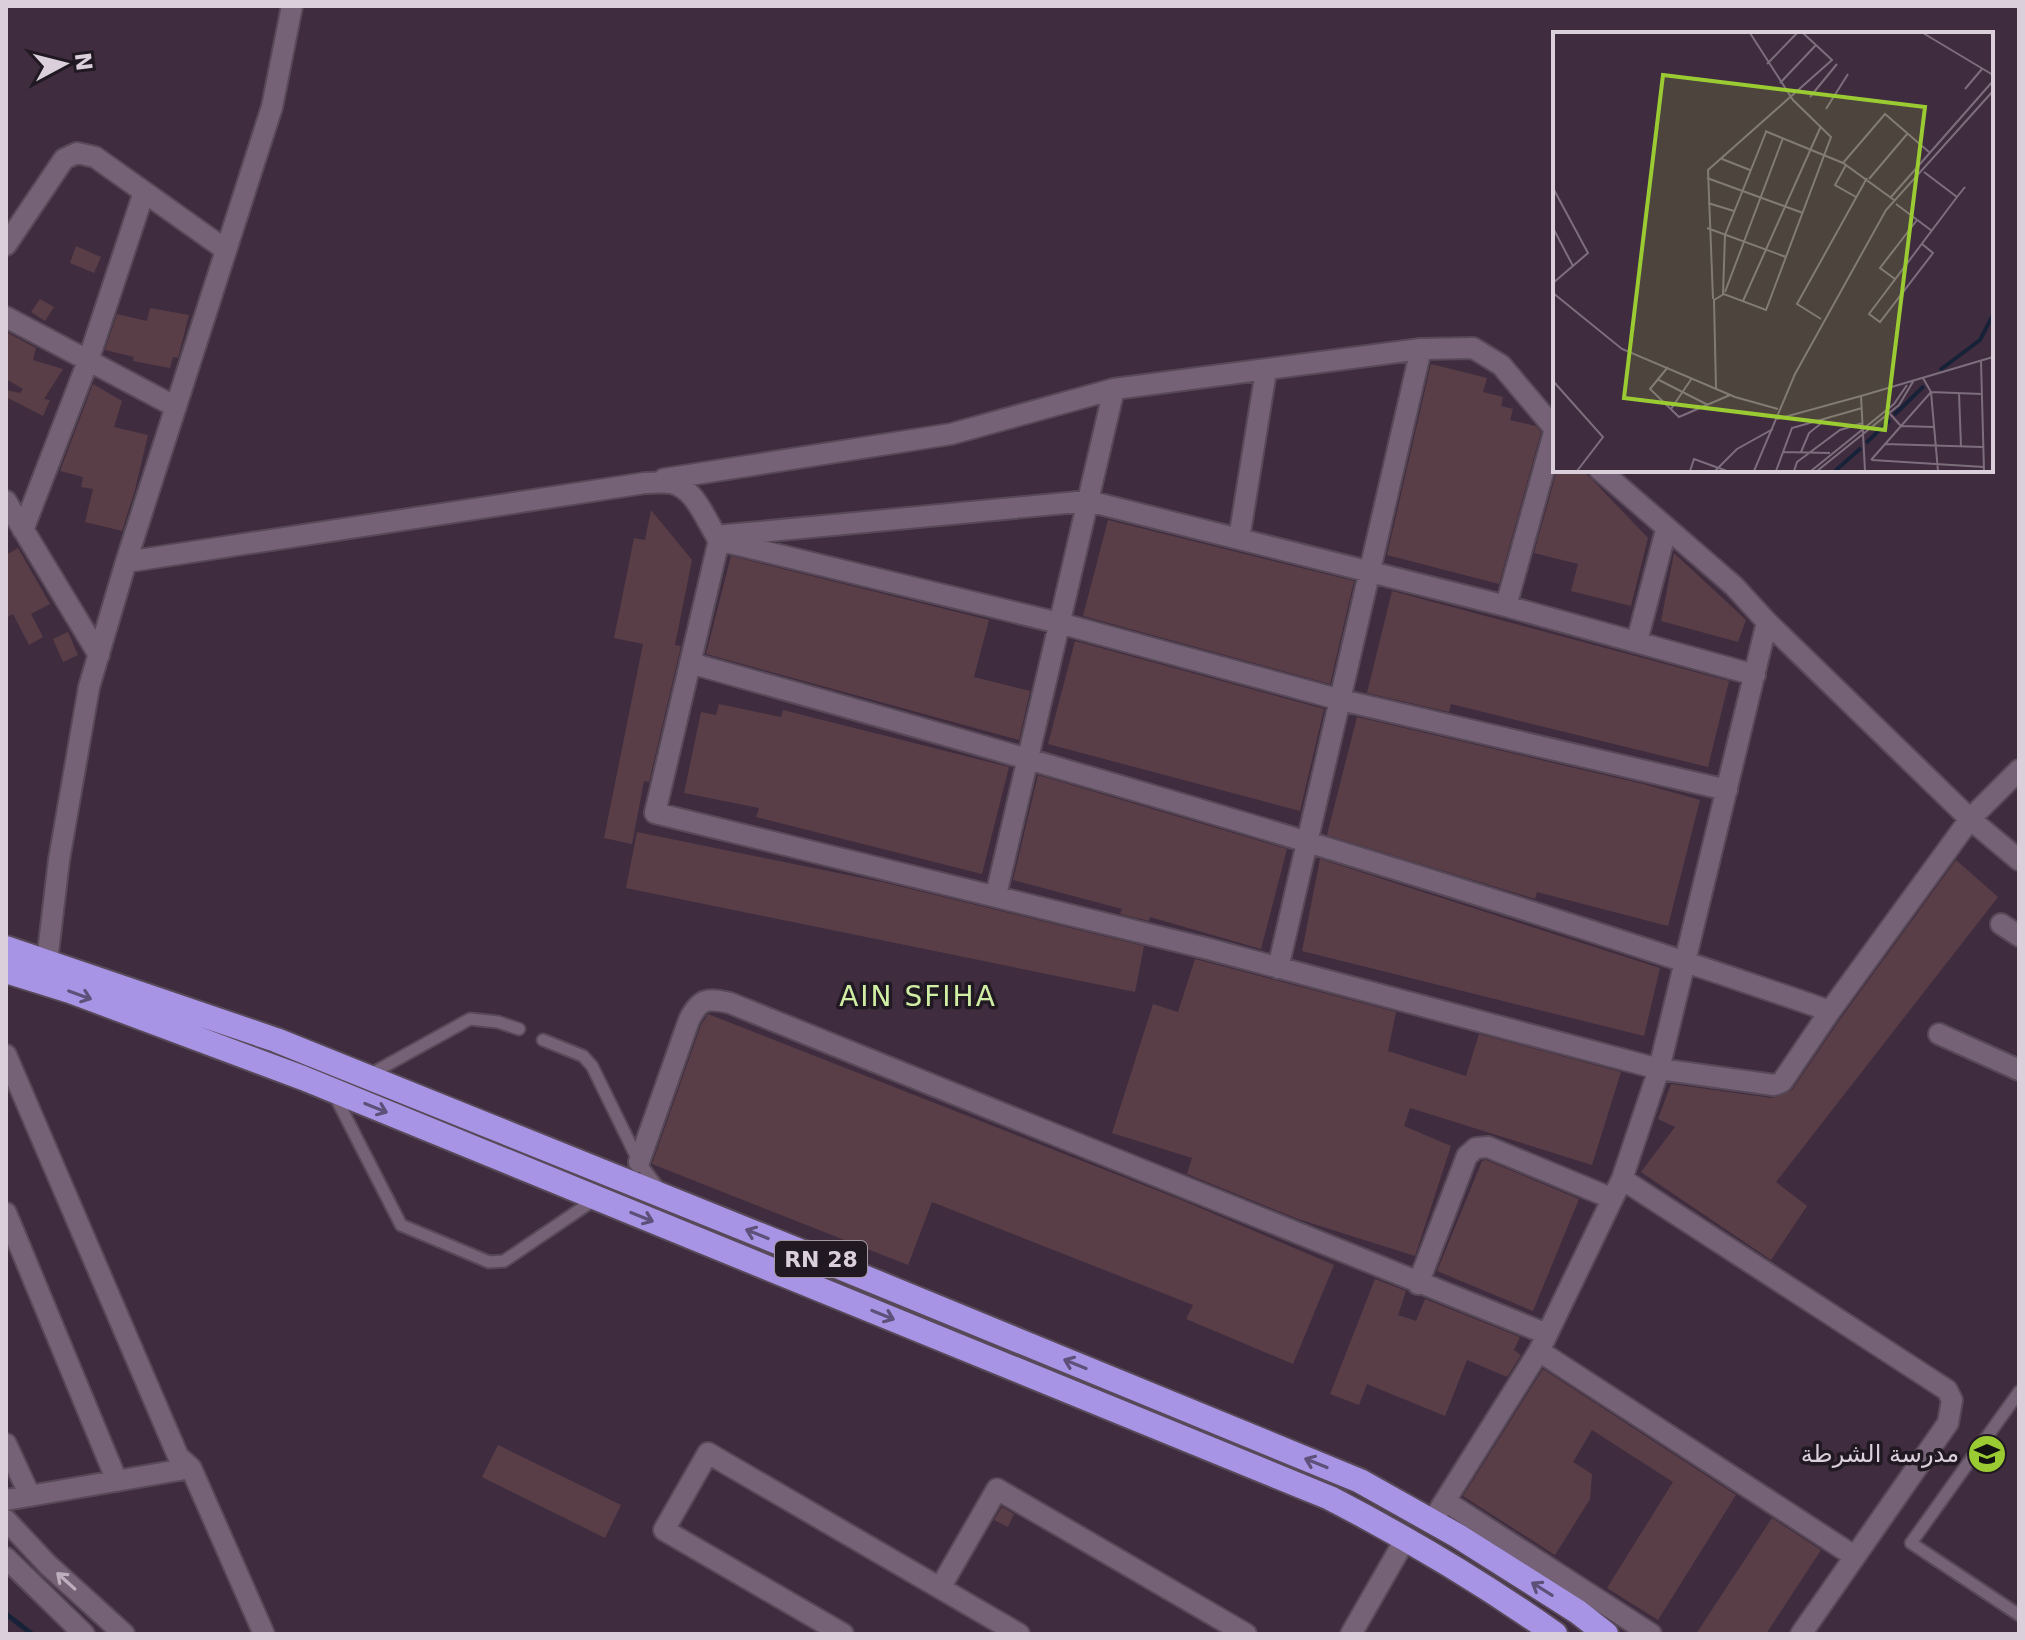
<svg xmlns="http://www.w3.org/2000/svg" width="2025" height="1640" font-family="'DejaVu Sans','Noto Sans Arabic',sans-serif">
<rect width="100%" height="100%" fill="#3f2d3f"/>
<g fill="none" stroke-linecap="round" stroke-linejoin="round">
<path stroke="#172238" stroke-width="5" d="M6 1614 32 1634"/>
</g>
<path fill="#593e47" d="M76 246 101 257 94 273 70 263Z
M40 299 54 307 45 321 31 312Z
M150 308 189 315 178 358 173 357 170 368 133 361 134 357 105 350 117 314 147 321Z
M6 332 36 348 33 360 63 369 44 399 50 400 43 416 6 397V390L20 393 23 389 6 379Z
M1431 364 1487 378 1483 392 1503 397 1501 406 1513 409 1510 420 1536 426 1541 432 1499 584 1387 555Z
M93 384 122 401 114 427 148 435 135 490 122 531 85 522 93 489 81 487 83 477 60 471Z
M1557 470H1583L1648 538 1631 606 1571 591 1578 564 1534 553Z
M651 510 692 560 675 645 681 646 649 782 644 781 632 844 604 838 643 644 614 638 634 538 645 540Z
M1108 520 1354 581 1330 684 1083 616Z
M18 548 50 604 31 614 43 637 29 645 13 614 6 618V555Z
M1674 553 1746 620 1738 642 1661 621Z
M731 556 989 620 974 677 1030 691 1019 740 706 654Z
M1392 591 1729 681 1708 767 1451 704 1449 712 1367 693Z
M68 632 78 655 63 662 53 639Z
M1075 641 1324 709 1300 811 1048 744Z
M719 704 781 717 783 710 1009 767 982 874 756 817 759 808 684 793 701 712 716 715Z
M1357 717 1643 784 1700 800 1668 926 1537 892 1535 899 1327 835Z
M1038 775 1287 849 1261 949 1150 917 1149 921 1120 914 1122 909 1013 880Z
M637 832 882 882 1144 946 1135 992 626 888Z
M1320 859 1660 968 1644 1036 1302 951Z
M1956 860 1998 897 1776 1182 1807 1206 1771 1260 1641 1172 1675 1127 1658 1119 1671 1084 1772 1098 1792 1090 1841 1018Z
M1195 959 1396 1012 1388 1051 1466 1076 1479 1034 1621 1072 1592 1165 1410 1108 1404 1126 1451 1146 1415 1256 1298 1219 1187 1174 1192 1158 1112 1133 1153 1004 1178 1012Z
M708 1014 1179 1199 1334 1265 1293 1364 1186 1319 1193 1305 932 1202 908 1265 652 1164 701 1025Z
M1486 1160 1579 1199 1533 1311 1437 1271 1482 1161Z
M1375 1279 1406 1291 1398 1315 1416 1321 1425 1299 1520 1337 1514 1350 1521 1355 1507 1377 1467 1360 1445 1416 1367 1384 1359 1405 1330 1394Z
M1543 1369 1736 1495 1658 1620 1607 1588 1673 1482 1592 1430 1573 1462 1592 1474 1590 1499 1555 1555 1463 1496Z
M498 1445 621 1505 605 1538 482 1477Z
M1002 1507 1014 1514 1008 1527 994 1520Z
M1772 1518 1821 1550 1766 1634H1696Z"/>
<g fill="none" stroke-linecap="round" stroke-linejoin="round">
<defs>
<path id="lane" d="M543 1040 583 1056 592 1066 639 1162 658 1187
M367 1076 470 1019 498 1022 519 1029
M334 1094 401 1225 489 1262 504 1261 597 1198
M2019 1392 1911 1543 2019 1615"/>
<path id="street" d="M6 245 64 159 77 153 95 157 226 250
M6 317 176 407
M1600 470 1734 586 1767 622 1970 819 2019 860
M664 479 951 434 1114 389 1421 349 1473 348 1501 365 1555 429
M6 501 99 655
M23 530 88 361 144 192
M716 536 1088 501 1506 606 1755 675
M1239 539 1266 371
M722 541 1059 623 1341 700 1727 790
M126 562 645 483C653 483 662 482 671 483 696 488 706 522 719 540L655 813 1209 949 1659 1069 1774 1085 1782 1082 1830 1011 1970 819 2019 770
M1506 606 1555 429
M1637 641 1666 530
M690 663C1073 770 1454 881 1830 1011
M996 895 1114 389
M2001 924 2019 936
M47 961 59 860 89 687 126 562 272 107 292 6
M1278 968 1421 349
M1939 1034 2019 1070
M6 1055 178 1456 191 1468
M639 1162 689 1020C700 998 707 998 730 1003L1547 1334
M1622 1179 1947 1390 1952 1400 1948 1423 1801 1634
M6 1213 117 1481
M1418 1284 1467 1156 1476 1148 1488 1147 1611 1198
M1539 1351 1854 1556
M6 1444 30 1496
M6 1500 191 1468 264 1634
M1445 1501 1651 1634
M6 1520 48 1565 124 1634
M1431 1523 1539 1351 1622 1179 1659 1069 1767 622
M6 1558 84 1634
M940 1588 997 1489 1246 1634
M843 1634 664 1530 708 1453 1019 1634
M1351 1634 1406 1538"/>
<path id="highway" d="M6 948 276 1040 832 1264 1360 1481 1458 1536 1578 1612 1606 1634
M6 971 70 991 303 1078 1330 1498C1409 1539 1483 1583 1555 1634"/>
</defs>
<use href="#lane" stroke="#584958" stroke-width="15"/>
<use href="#street" stroke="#584958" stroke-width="24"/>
<use href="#highway" stroke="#584958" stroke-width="28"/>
<use href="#lane" stroke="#766276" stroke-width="11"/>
<use href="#street" stroke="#766276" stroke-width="20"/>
<use href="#highway" stroke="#a794e5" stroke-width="24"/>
</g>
<defs><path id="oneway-shaft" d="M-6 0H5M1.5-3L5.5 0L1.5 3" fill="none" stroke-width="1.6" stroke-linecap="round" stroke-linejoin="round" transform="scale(2)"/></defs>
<g stroke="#5d5079">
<use href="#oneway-shaft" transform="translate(80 995) rotate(20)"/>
<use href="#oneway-shaft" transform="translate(376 1108) rotate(22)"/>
<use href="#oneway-shaft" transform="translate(642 1217) rotate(22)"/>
<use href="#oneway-shaft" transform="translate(757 1234) rotate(-158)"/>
<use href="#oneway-shaft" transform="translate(883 1315) rotate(22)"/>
<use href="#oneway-shaft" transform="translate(1075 1364) rotate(-158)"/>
<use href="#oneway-shaft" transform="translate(1316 1463) rotate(-158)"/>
<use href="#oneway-shaft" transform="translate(1542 1589) rotate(-148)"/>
</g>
<use stroke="#bcaebc" href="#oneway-shaft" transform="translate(66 1581) rotate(-138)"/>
<defs>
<symbol id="university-disc" viewBox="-11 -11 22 22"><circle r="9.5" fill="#9bcb33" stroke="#211921"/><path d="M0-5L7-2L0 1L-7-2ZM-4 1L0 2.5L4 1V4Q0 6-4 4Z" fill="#111"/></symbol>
</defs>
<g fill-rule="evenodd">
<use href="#university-disc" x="1965" y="1432" width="44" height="44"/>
</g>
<g text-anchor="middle" stroke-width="7" stroke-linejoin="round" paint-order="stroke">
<rect fill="#211921" stroke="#a298a2" stroke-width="2" x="775" y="1241" width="92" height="36" rx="6"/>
<g font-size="22" font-weight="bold" fill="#dacfda">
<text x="821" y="1267">RN 28</text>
</g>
<g font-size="24" fill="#dacfda" stroke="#211921" text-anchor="end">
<text x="1959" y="1462">مدرسة الشرطة</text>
</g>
<g font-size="28" letter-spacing="2" fill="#d1eea5" stroke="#211921">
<text x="918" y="1006">AIN SFIHA</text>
</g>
</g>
<g transform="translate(1553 32)">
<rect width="440" height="440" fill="#3f2d3f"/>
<path fill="none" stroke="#172238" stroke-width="4" d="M387 338 427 308 440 283M341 383 371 354M313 411 337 388M282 439 308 416"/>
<path fill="none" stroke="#7d6e7d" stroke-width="2" d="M370 1 440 43M214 32 244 1M227 51 263 13M412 57 429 37M257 65 284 32M273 77 295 42M212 99 290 131 341 168M169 127 197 138M290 131 332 82 376 120M293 133 282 153 303 165M371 140 404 165M154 146 250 181M316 147 355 101M0 156 35 221 0 251M338 165 440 49M155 171 181 179M343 172 379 199M0 196 20 234M154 196 233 225M369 212 380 221 327 290 316 282 404 165 412 155M342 247 327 236 364 188M172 260 230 106M0 261 69 317 182 365 225 377M170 262 172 203 213 100M160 267 155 138 279 28 250 1M190 269 268 94M268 287 244 272 314 146M428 329 431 439M115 335 97 357 126 385 177 363M370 346 378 360 385 439M104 347 155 373M0 349 50 405 24 439M163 357 161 268 171 262 213 278 278 105 240 68 197 1M406 361 408 415M118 377 139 346M337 382 348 394 381 395M224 387 308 364M332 412 430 415M230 420 277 421M248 420 256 401 271 389M318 428 378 360 429 362M319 428 431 435M137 439 141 427 174 439M162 439 184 417 220 397M201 439 242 342 333 178 440 59M223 439 239 396 309 376M241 439 244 430 287 398 310 391M258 439 341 372 354 353M264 439 346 373 361 348M312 439 308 364 440 325"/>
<path fill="#9bcb33" fill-opacity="0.15" stroke="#9bcb33" stroke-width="4" d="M110 43 372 75 332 398 71 366Z"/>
<rect width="440" height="440" fill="none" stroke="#dacfda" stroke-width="4"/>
</g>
<rect width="2025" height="1640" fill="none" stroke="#dacfda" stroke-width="16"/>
<g transform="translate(64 64) rotate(83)" stroke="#211921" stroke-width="6" paint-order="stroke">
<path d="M0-6L14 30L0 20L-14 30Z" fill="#dacfda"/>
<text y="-12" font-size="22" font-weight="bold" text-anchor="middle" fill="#dacfda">N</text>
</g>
</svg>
